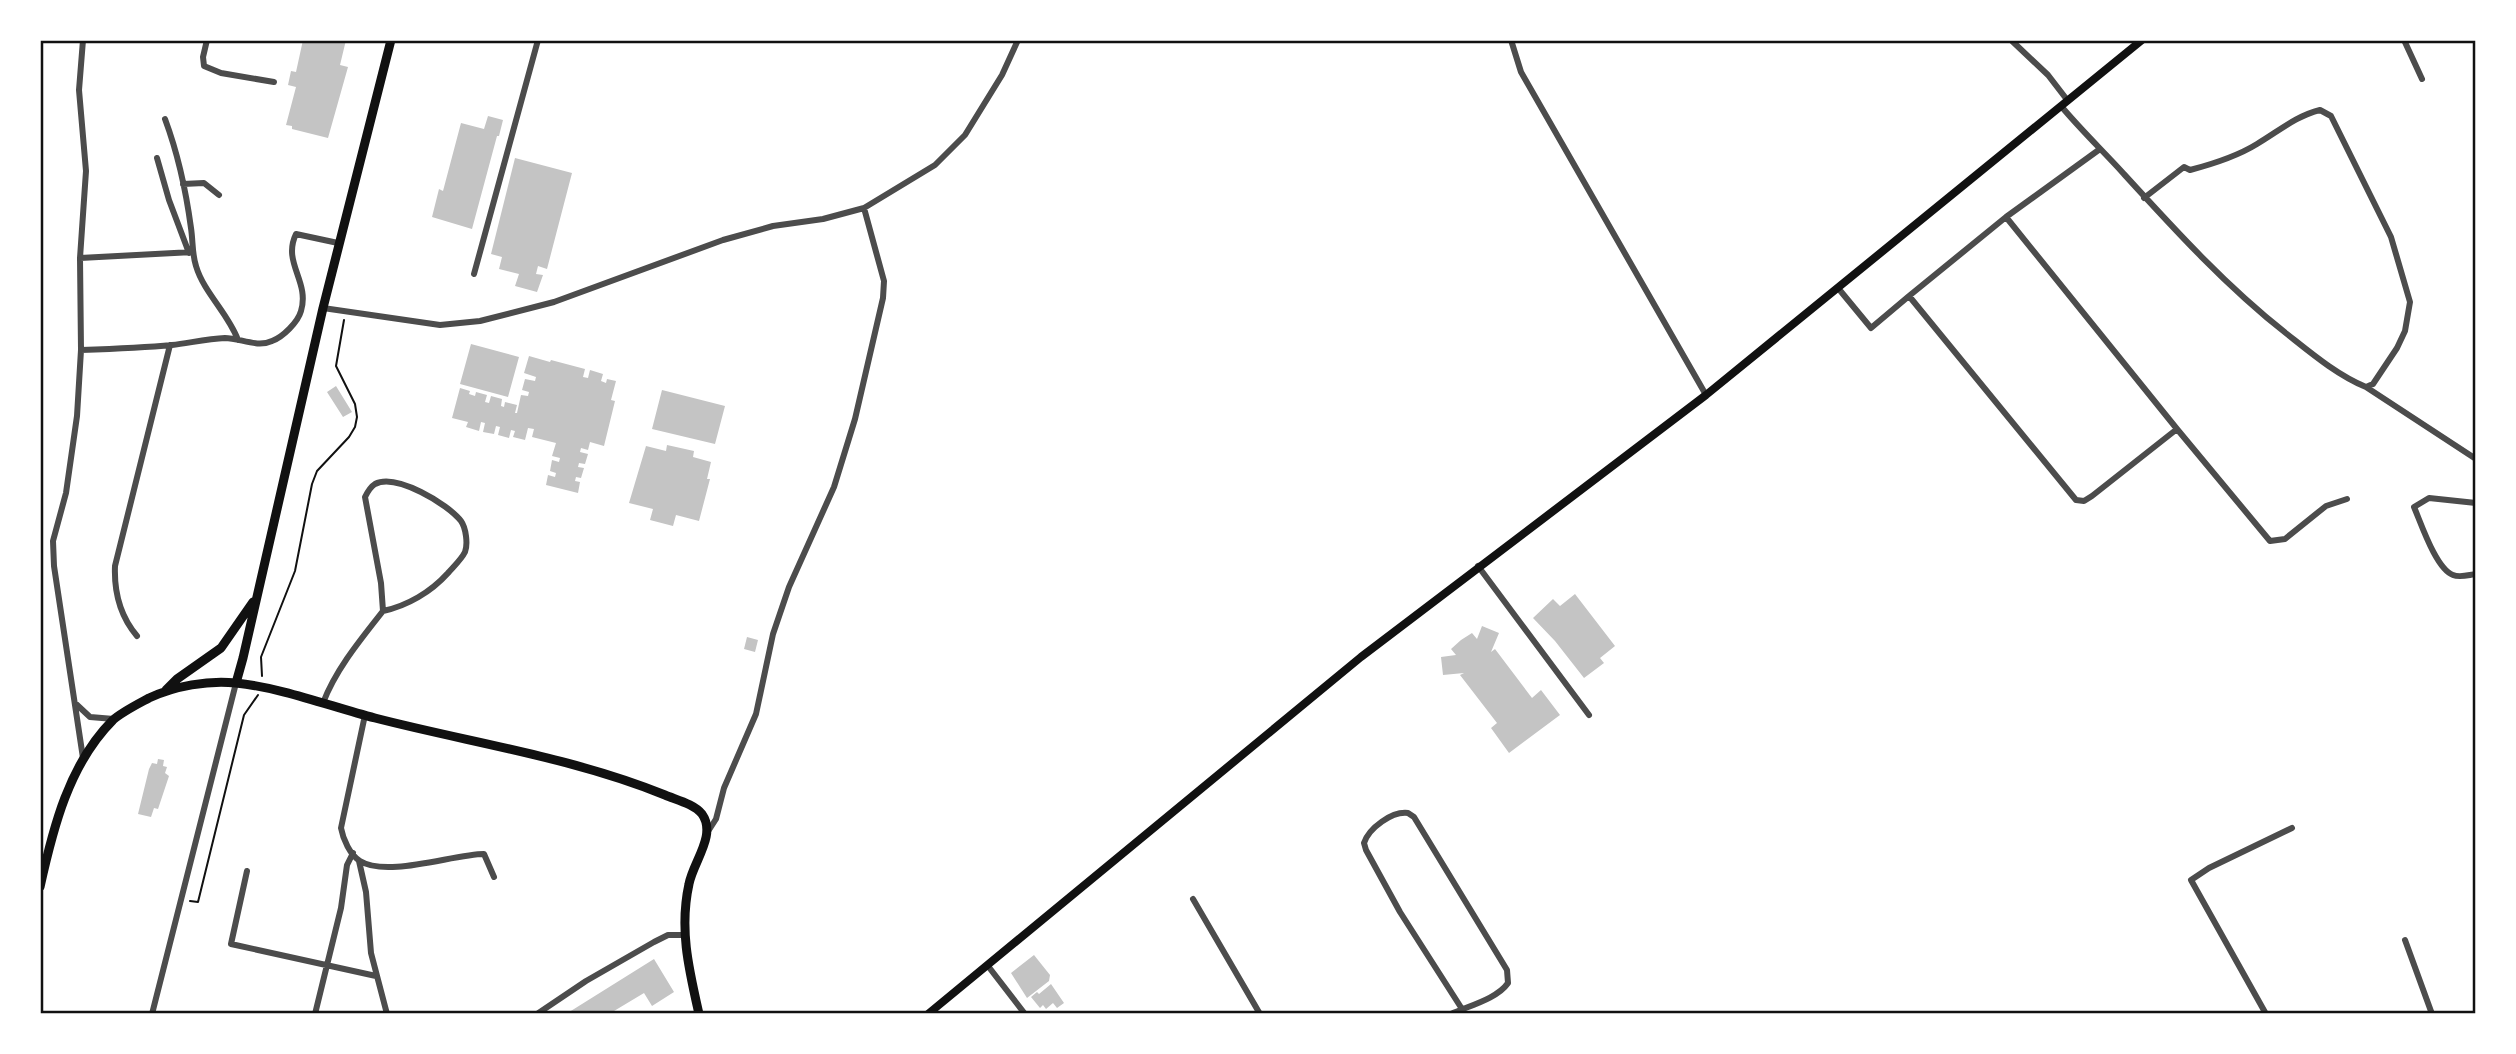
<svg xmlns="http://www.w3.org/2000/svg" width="2516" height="1054" font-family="'IBM Plex Serif',serif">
<rect width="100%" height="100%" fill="#fff"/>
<path fill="#c4c4c4" d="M303 40H346L340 65 348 67 328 138 292 129V126L286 125 296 87 288 85 291 71 296 72Z
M488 116 503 120 499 136H497L472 229 432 217 439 189 443 191 461 123 484 129Z
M515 158 572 173 547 269 538 266 536 274 543 275 537 292 515 286 519 274 499 269 502 257 491 254Z
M471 344 519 357 508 397 460 384Z
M529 356 550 362 551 360 585 369 583 377 588 378 590 370 603 374 601 381 606 383 607 379 616 381 611 400 615 401 604 446 590 442 588 450 581 448 580 452 588 454 585 464 579 463 578 467 584 468 581 478 576 477 575 481 580 482 578 493 546 485 548 475 555 477 556 473 550 471 552 460 559 462 560 458 552 456 556 443 532 437 534 429 528 428 525 440 513 437 515 431 511 430 509 438 498 435 500 427 496 426 494 434 483 432 485 423 481 422 479 431 466 427 468 422 452 418 460 388 470 391 469 394 475 396 476 392 487 395 485 402 489 403 491 396 502 399 501 406 504 407 505 402 517 405 515 413H517L521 395 528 396 529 392 522 390 525 379 535 381 536 377 524 373Z
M336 386 352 412 343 417 327 392Z
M662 390 725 406 715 444 652 429Z
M667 445 694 451 693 457 711 462 707 479H710L699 521 676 515 673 526 650 520 653 509 629 503 646 446 666 451Z
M1575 594 1615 646 1600 658 1604 663 1584 678 1555 641 1533 618 1553 599 1560 606Z
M1482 626 1499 633 1491 652 1495 649 1532 698 1541 690 1560 715 1509 753 1491 728 1497 723 1460 675 1464 673 1443 675 1441 657 1456 655 1451 649 1461 640 1472 633 1477 639Z
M747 637 758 640 755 652 744 649Z
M158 759 164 760 163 766 167 767 165 773 169 776 158 809 154 808 151 817 138 814 149 769 152 763 157 764Z
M1034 955 1050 975 1049 981 1027 998 1011 973Z
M654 959 674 992 652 1006 644 993 609 1014H566Z
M1051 984 1064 1003 1057 1008 1053 1003 1046 1009 1043 1005 1040 1008 1031 997 1037 992 1039 994Z"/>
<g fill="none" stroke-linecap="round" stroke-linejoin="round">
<path stroke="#111" stroke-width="2" d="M262 676 261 657 295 571 312 484 317 471 349 437 355 427 357 417 355 404 336 366 344 320
M190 901 198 902 244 715 258 695"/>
<path stroke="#4c4c4c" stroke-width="6" d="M83 40 79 90 86 171 80 258 81 350 77 416 66 493 53 541 54 566 83 758
M207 40 203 57 204 66 221 73 274 82
M1511 40 1521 72 1706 395
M2011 40 2048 75 2068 101
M2326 40H2329
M2404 40 2422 79
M2061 106C2081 130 2103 151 2123 173 2175 230 2226 286 2287 334 2311 353 2337 375 2366 387L2373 384 2397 348 2405 331 2410 302 2391 237 2331 116 2320 110C2296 116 2279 131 2257 144 2236 157 2213 164 2190 170L2184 167 2144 198
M165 119C178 154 186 191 191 228 193 241 192 254 196 266 204 293 228 313 238 340
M2100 149 2006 217 1909 296 2076 500 2084 501 2092 496 2177 429 2270 541 2285 539 2326 506 2347 499
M157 158 169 200 189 253
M183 184 204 183 219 195
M2006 217 2177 429
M80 258 193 252
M474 274 538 40
M1838 288 1871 328 1909 296
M323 308 440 325 480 321 554 302 723 240 773 226 823 219 864 208 935 165 965 135 1002 75 1018 40
M81 350C111 349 141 348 172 345 189 343 207 339 225 338 240 338 257 348 272 341 283 337 298 322 301 311 310 281 282 263 296 234L338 243
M2366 387 2476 459
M2476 503 2429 498 2414 507C2421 523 2436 569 2453 575 2460 578 2468 575 2476 574
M1478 566 1589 715
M137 636C120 616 114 591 115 566L170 345
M75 703 90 717 114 719
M323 703C336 669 361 639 383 611L381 583 365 497C367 493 370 487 375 484 396 473 448 504 461 521 466 528 468 544 465 552 461 560 453 567 448 573 431 592 407 606 383 611
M365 715 341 828C343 839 350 855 360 861 387 878 454 854 484 854L494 877
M707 833 716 819 724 788 756 714 773 634 789 587 834 487 855 419 883 298 884 281 864 208
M359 861 366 892 371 953 387 1014
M247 871 231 944 376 976
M1193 899 1260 1014
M2405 940 2432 1014
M988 966 1025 1014
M152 1014 236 683
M315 1014 341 908 347 865 353 853
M537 1014 586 981 654 942 668 935H684
M1451 1014C1468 1006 1497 999 1508 983L1507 970 1414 817 1408 813C1392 811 1369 828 1364 843L1366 850 1400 912 1462 1009
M2266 1014 2191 880 2209 868 2292 828"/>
<path stroke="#111" stroke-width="8" d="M928 1014 1361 657 1706 395 2142 40"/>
<path stroke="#111" stroke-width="9" d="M236 683 243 658 323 308 391 40
M166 690 177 679 221 648 253 602
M40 887C53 828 69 764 113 720 122 712 138 704 149 698 175 686 208 680 236 683 283 688 329 706 375 718 472 743 571 757 665 795 677 800 694 804 702 814 717 835 693 862 689 884 679 929 689 970 699 1014"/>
</g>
<rect width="2516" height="1054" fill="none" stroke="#ffffff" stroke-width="84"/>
<rect x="42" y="42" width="2432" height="970" fill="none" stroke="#111" stroke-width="2.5"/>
</svg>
